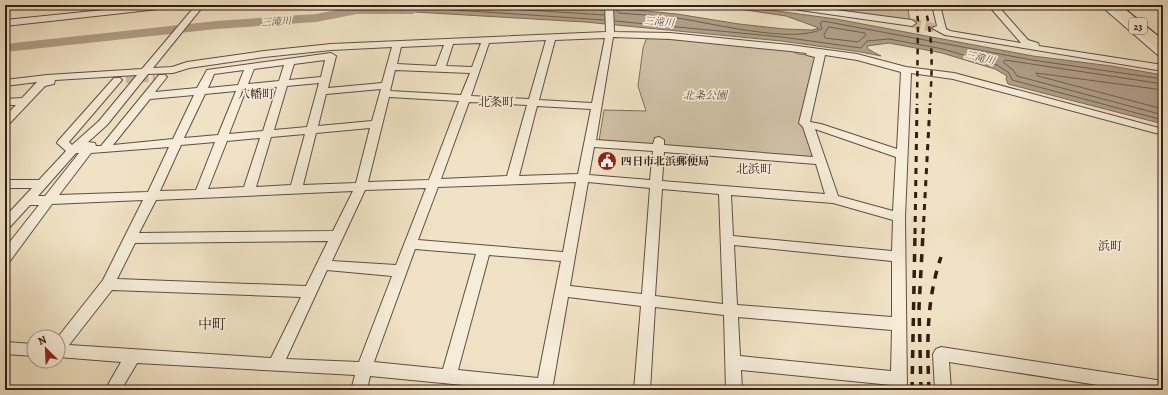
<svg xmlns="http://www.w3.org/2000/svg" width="1168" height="395" font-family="Alegreya,'Noto Serif JP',serif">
<rect width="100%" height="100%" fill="#f0e2c4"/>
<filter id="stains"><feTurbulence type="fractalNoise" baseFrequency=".005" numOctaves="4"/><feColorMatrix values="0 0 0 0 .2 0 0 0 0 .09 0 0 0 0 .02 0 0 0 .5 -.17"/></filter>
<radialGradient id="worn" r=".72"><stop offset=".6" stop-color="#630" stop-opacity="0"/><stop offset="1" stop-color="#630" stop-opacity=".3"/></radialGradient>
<path fill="#d0c1a6" stroke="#826f5e" d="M790 5H907L910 21Z
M647 37 788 49 798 54 816 56 802 127 808 132 816 158 599 141 604 110 646 111 638 86 643 48Z"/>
<path fill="#b09f89" stroke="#7e6b5b" d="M627 5 628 7 616 8 677 14 739 24 785 29 812 30 819 28 786 16 712 5H733L836 19 1033 56 1111 66 1163 75V124L1008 84 1006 79 1007 76 995 69 942 53 889 43 867 46 868 49 881 56 861 52 781 41 585 22 363 9Z"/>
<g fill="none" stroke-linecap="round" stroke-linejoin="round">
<path stroke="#725e50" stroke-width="1" d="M423 5 425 8 605 20
M451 5 604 15
M560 5 604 7
M616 5V10L619 13C638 15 658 15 677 18 712 23 792 44 822 29L820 23 823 21 1032 60 1163 79
M615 21 782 37 861 48 867 41 889 39 943 49 997 65 1009 73 1012 80 1163 120
M829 27 865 33 866 35 858 42 825 38 824 35Z
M1163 84 1005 60 1003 62 1013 70 1017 76 1163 115
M1163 90 1036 73 1038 76 1163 109"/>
<path fill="#b09f89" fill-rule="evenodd" d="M357 6H413L419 10 413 14H357L316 22 216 29 5 52V44L216 21 316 14Z"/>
<path stroke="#cabba1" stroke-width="9" stroke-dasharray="9 4.5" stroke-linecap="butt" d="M912 23 936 28
M126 79 155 77"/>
<defs>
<path id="minor" d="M153 5H181L177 7 5 26V20Z
M196 5H204L153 68 172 67 187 62 264 51 331 44 606 32 605 5H613L614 32 670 33 790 45 857 54 906 67 954 73 1163 129V135L953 79 911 73 905 217 907 390H891V385L741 370 742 390H726L724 315 655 307 650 390H634L641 306 568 297 552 390H514L370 376 367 390H351L355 375 137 363 121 390H105L121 362 58 357V337L103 280 143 200 52 204 10 261 5 262V248L39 205H30L9 228 5 230V217L32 188H5V180H39L66 151 57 143 58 141 114 78H120L122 80 69 142 72 145 99 121 137 75 55 80 54 84 45 86 9 124 5 125V116L16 105H5V99L22 98 37 82 5 86V80L47 75 142 69ZM613 37 670 39 790 51 806 53 807 55 815 57 799 123 803 127 813 157 664 145V140L659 137 655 138 653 144 596 140ZM605 38 592 103 539 100 555 40ZM546 40 529 99 471 96 489 43ZM481 43 472 67 446 66 453 44ZM444 45 436 66 397 64 401 47ZM392 47 382 83 328 88 336 56 331 53 207 70 197 88 155 92 167 77 165 75H159L101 146H96L95 143 88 142 107 125 148 74 173 73 189 68 264 57 331 50ZM825 55 857 60 901 72 897 149 821 124 810 122ZM325 60 321 77 289 80 294 64ZM284 65 279 81 248 84 254 69ZM244 70 238 85 208 88 214 74ZM395 70 470 73 461 95 390 91ZM319 83 307 127 274 130 287 86ZM277 87 263 131 229 134 246 90ZM381 89 372 121 318 126 326 94ZM236 91 218 135 184 138 205 94ZM194 95 173 139 113 145 150 99ZM389 97 459 101 429 180 368 182ZM469 102 527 105 507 176 441 179ZM537 106 591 109 578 174 519 176ZM370 128 356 183 303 185 316 133ZM815 129 896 157 893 211 838 196ZM305 134 291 185 256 187 271 137ZM260 138 244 187 208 189 227 141ZM215 142 196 190 160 191 181 145ZM169 147 148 192 59 195 91 153ZM594 147 653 151 650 180 589 175ZM664 152 816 164 825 194 662 181ZM76 153H79L45 196H38ZM576 182 563 252 418 240 438 187ZM588 182 650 188 642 294 570 286ZM426 188 396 265 332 261 365 190ZM662 189 719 194 723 304 655 296ZM353 191 333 231 139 233 156 200ZM731 195 833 203 893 220 892 251 733 236ZM328 241 306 286 117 279 135 243ZM734 245 892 261V317L737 305ZM415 249 476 254 443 369 374 362ZM489 255 561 261 538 378 458 370ZM327 270 392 276 359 362 286 359ZM112 290 301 297 271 358 69 345ZM738 317 892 330 891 371 740 356Z
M775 5H798L912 20 916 23 912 26 779 7Z
M932 5H940L946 29 950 31 1021 43 988 5H997L1028 40 1038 43 1039 46 1163 65V71L945 35 932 28 937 26Z
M1100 5H1109L1163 50V58L1160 57Z
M5 342 34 344V356L5 354Z
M941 347 1163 381V390H1130L949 362 951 390H935L933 354 936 349Z"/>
<path id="highway" d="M1106 5H1120L1163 40V51L1158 50Z"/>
</defs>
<use href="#minor" stroke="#624e42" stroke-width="2"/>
<use href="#highway" stroke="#331d16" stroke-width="2"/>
<use href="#minor" fill="#f5ecd9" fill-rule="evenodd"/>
<use href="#highway" fill="#f0e2c4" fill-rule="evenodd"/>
<path stroke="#331d16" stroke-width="2.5" stroke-dasharray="5.5 5.5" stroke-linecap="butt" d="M916 5 918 21 917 105
M924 5C934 37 932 71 930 105"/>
<path stroke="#331d16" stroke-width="3" stroke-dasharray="6 6" stroke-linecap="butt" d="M915 234 917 104
M923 234 930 104"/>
<path stroke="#331d16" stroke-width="3.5" stroke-dasharray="8 8" stroke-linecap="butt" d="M912 390 915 233
M921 390 919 307 923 233
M929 390C927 344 926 301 941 257"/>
</g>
<defs>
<symbol id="civic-disc" viewBox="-11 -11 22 22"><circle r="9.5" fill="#8f2418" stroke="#f5ecd9"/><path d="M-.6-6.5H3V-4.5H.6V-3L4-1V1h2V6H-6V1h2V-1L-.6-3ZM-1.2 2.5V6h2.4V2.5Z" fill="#fff"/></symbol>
</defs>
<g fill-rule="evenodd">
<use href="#civic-disc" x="596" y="150" width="22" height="22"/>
</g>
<g text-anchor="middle" stroke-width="3.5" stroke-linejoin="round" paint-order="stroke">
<g font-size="10" font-style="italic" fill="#5f4a3e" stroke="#f5ecd9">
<text transform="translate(276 21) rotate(-4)" y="4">三滝川</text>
<text transform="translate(659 21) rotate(5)" y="4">三滝川</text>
<text transform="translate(980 57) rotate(14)" y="4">三滝川</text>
</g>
<rect fill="#f5ecd9" stroke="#6d5b50" stroke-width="1" x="1129" y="18" width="18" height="16" rx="3"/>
<g font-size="10" font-weight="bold" fill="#331d16">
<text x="1138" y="30">23</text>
</g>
<g font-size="11" font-style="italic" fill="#624e41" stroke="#f5ecd9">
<text x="705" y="99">北条公園</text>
</g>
<g font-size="11" font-weight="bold" fill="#331d16" stroke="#f5ecd9" text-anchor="start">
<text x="621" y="165">四日市北浜郵便局</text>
</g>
<g font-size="12" fill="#331d16" stroke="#f5ecd9">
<text x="256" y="98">八幡町</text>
<text x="496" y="106">北条町</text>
<text x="754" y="173">北浜町</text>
<text x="1110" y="250">浜町</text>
</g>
<g font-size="14" fill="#331d16" stroke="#f5ecd9">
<text x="212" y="329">中町</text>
</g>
</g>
<rect width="1168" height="395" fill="none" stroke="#f0e2c4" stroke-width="20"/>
<rect x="6" y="6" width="1156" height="383" fill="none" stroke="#331d16" stroke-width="2"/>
<rect x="10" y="10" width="1148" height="375" fill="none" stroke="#331d16"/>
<g transform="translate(46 349) rotate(336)"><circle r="19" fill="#f5ecd9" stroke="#a7998b"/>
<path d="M0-3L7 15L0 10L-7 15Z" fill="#8f2418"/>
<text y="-6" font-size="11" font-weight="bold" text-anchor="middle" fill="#331d16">N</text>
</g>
<rect width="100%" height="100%" filter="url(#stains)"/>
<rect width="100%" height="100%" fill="url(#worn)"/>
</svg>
